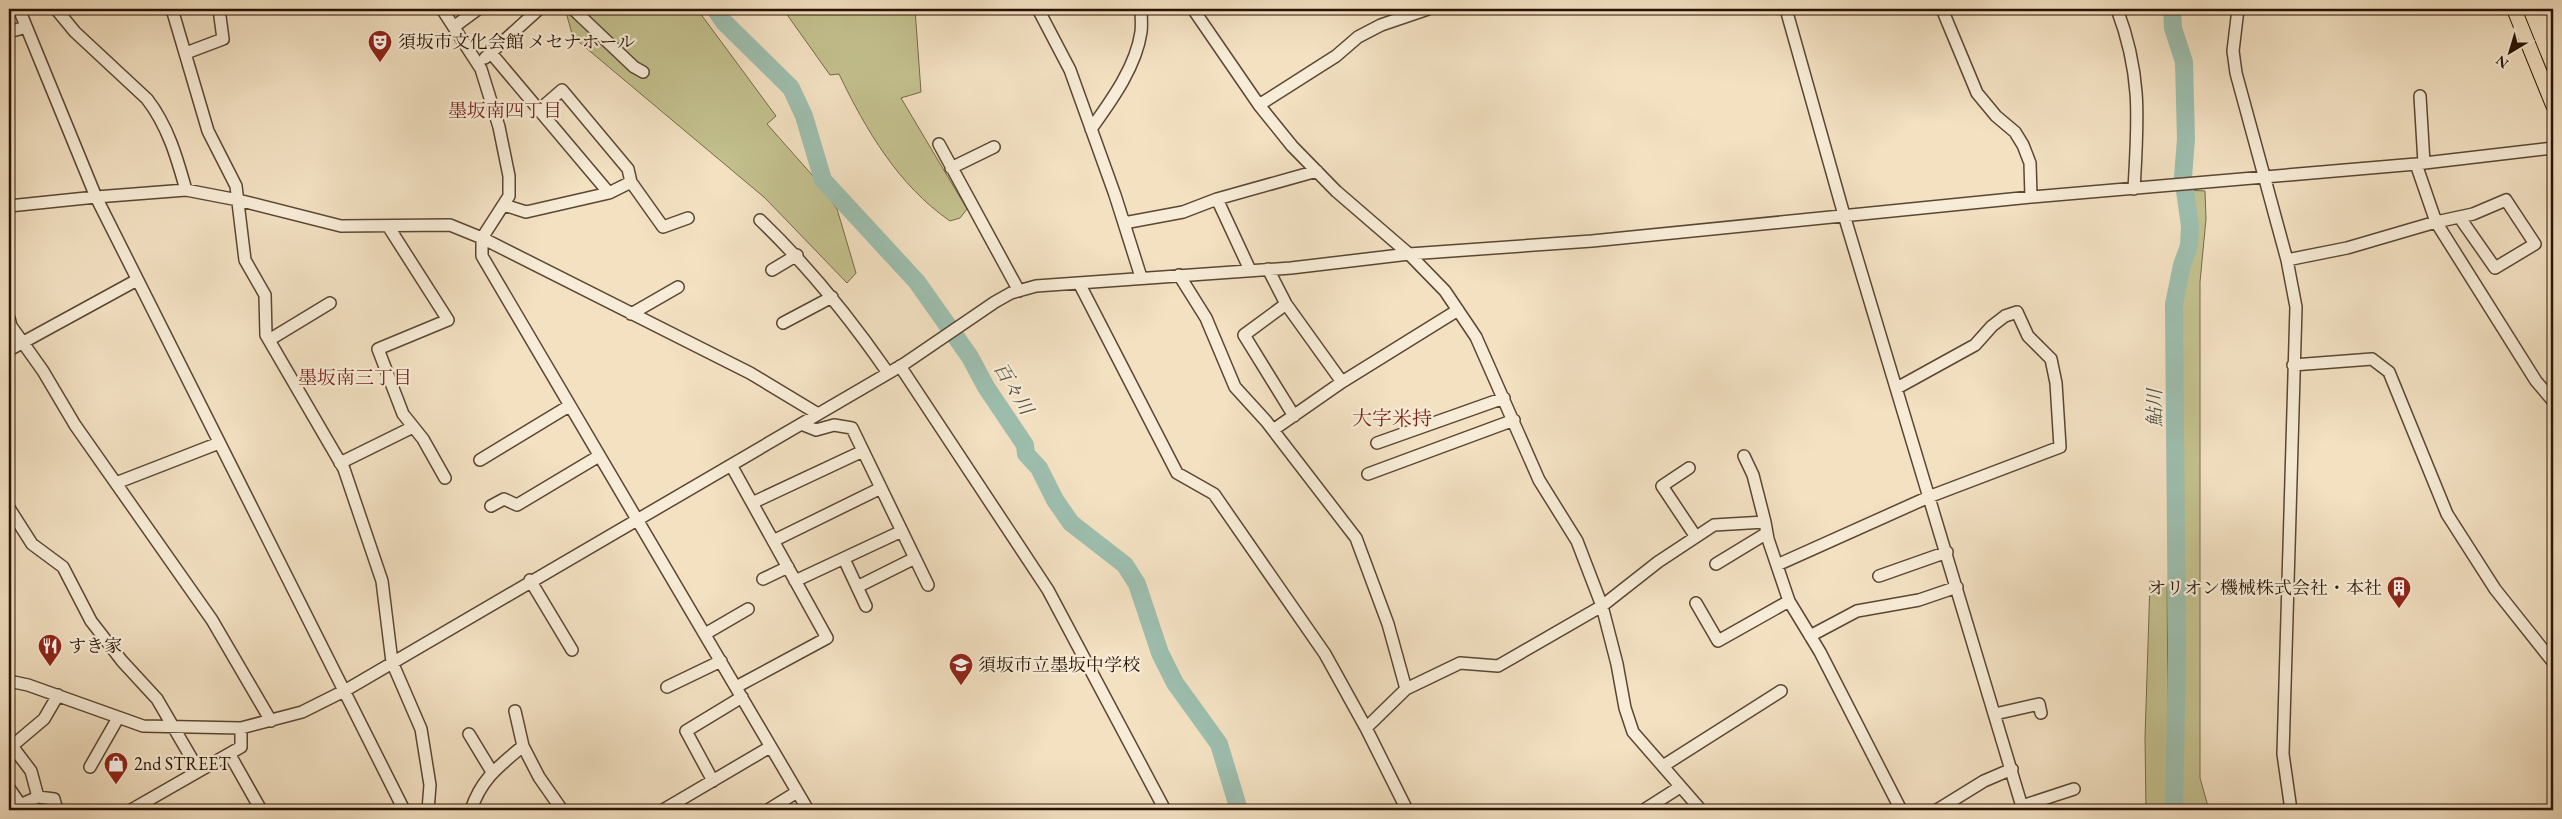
<svg xmlns="http://www.w3.org/2000/svg" width="2562" height="819" font-family="'EB Garamond','Noto Serif JP',serif">
<rect width="100%" height="100%" fill="#f3e1c2"/>
<filter id="stains"><feTurbulence type="fractalNoise" baseFrequency=".004" numOctaves="4"/><feColorMatrix values="0 0 0 0 .2 0 0 0 0 .09 0 0 0 0 .02 0 0 0 .5 -.17"/></filter>
<radialGradient id="worn" r=".72"><stop offset=".6" stop-color="#630" stop-opacity="0"/><stop offset="1" stop-color="#630" stop-opacity=".3"/></radialGradient>
<path fill="#c3c18e" stroke="#766a48" d="M565 9H697L776 116 767 124 813 176 837 209 856 273 847 283 765 198 573 37Z
M783 9H915L921 92 901 98 967 209 960 218 950 221C898 185 866 130 839 74L830 75Z
M2189 190 2205 191 2206 219 2200 282V778L2209 810H2178L2182 560 2179 301 2188 259 2196 240Z
M2150 581 2167 585 2169 810H2146L2145 738Z"/>
<g fill="none" stroke-linecap="round" stroke-linejoin="round">
<path stroke="#9dbeae" stroke-width="18" d="M715 9 724 22 791 88 804 116 823 180 917 282 970 357 986 387 1025 445 1026 454 1039 468 1055 500 1071 523 1125 565 1137 584 1160 653 1175 683 1219 744 1239 810
M2172 9 2173 28 2184 62 2186 139 2183 177 2190 226 2189 246 2182 265 2174 304 2177 655 2174 810"/>
<defs>
<path id="minor" d="M19 9 96 197 186 190 238 200 341 226 450 225 482 238 750 373 818 414
M56 9 75 32 147 99C168 126 177 158 186 190
M172 9 208 131 236 186 245 260 265 295 266 335 344 469 382 581 392 662 421 729 430 785 428 810
M442 9 481 69 499 127 509 176V196L482 238V256L808 810
M573 9 634 67 643 72
M1038 9 1070 70 1115 195 1141 277
M1193 9 1259 105 1292 146 1336 191 1409 254 1445 291 1476 337 1539 480 1577 541 1602 606 1617 664 1625 708 1633 732 1701 810
M1786 9 1844 215 2023 810
M1942 9 1977 93 1996 116 2015 132 2023 145 2030 163 2031 197
M2117 9C2142 75 2138 120 2134 189
M2238 9 2233 51 2236 73 2287 260 2296 307 2283 754 2291 810
M455 26 478 9
M9 32 26 27
M186 53 223 39 219 9
M491 53 609 193
M485 58 539 9
M2420 96 2424 163
M1259 105 1336 56 1358 37 1381 25 1428 9
M539 110 562 90 628 169 631 182
M1091 129C1111 101 1136 67 1141 32 1142 25 1141 16 1141 9
M939 144 1019 291
M2416 164 2436 222 2536 381 2553 401
M951 168 994 147
M504 205 526 212 609 193 631 182 663 227 688 218
M9 206 96 197 404 810
M760 220C809 267 850 318 888 373
M1124 223 1183 212 1217 199
M388 226 448 320 378 349 403 414 423 439 445 478
M2287 260 2347 248 2436 222 2473 214 2506 200 2535 244 2495 268 2460 218
M1268 269 1286 304 1342 382
M772 270 797 255
M1250 270 1217 199 1317 171
M1179 275 1206 318 1235 387 1266 421 1356 538 1388 624 1406 689
M1079 283 1177 473 1214 494 1325 654 1366 728 1407 810
M1286 304 1244 335 1294 416
M631 314 678 287
M9 318 11 326 43 371 75 425 212 620 271 721
M783 323 832 297
M269 340 330 303
M9 350 137 280
M2293 365 2372 359 2389 372 2447 514 2495 589 2553 662
M900 366 1048 590 1165 810
M801 424 816 430 834 425 852 428 928 585
M1273 430 1342 382 1458 310
M1377 443 1504 398
M1744 456 1753 475 1765 522
M480 460 569 406
M340 463 413 427
M731 465 827 638 736 687
M1689 468 1662 486 1696 537
M1368 474 1514 420
M116 483 219 443
M752 503 863 451
M491 506 504 499 517 505 599 456
M9 508 32 544 63 567 91 621 122 661 157 699 199 771
M773 541 881 488
M844 559 866 606
M1716 564 1767 533
M1777 565 1931 496 2060 447 2056 383 2051 359 2028 336 2017 312 2005 316 1992 326 1975 345 1897 388
M1879 576 1947 552
M763 579 788 567
M530 580 572 650
M795 581 902 531
M857 587 915 558
M1696 603 1718 641 1789 601
M705 634 748 609
M1810 636 1857 611 1919 600 1957 587
M9 681 28 685 143 726 241 728
M667 687 721 661
M515 711 523 746 539 777 562 810
M1995 714 2039 704 2041 713
M1366 728 1406 689 1460 663 1498 666 1602 606 1658 562 1714 525 1765 522 1768 539 1789 601 1820 652 1901 810
M469 734 492 772
M230 755 261 810
M1663 766 1781 691
M90 767 118 718
M713 781 686 731 742 697
M9 788 20 804
M38 797 31 771 12 746 44 719 58 695
M2022 806 2074 789
M9 810 38 797 54 799 57 810
M131 810 241 747V728L302 712 346 690 904 364 995 302 1011 293 1036 286 1291 268 1409 254 1592 241 2031 197 2416 164 2553 148
M471 810C481 779 499 766 523 746
M663 810 770 747
M768 810 797 792
M1644 810 1680 787
M1937 810 1984 781 2012 769"/>
<path id="major" d="M2514 9 2553 105"/>
</defs>
<use href="#minor" stroke="#5b4633" stroke-width="14"/>
<use href="#major" stroke="#281203" stroke-width="16"/>
<use href="#minor" stroke="#f7ecd7" stroke-width="11"/>
<use href="#major" stroke="#f3e1c2" stroke-width="14"/>
</g>
<defs>
<symbol id="theatre-pin" viewBox="-11 -11 22 30"><path d="M0 17L-7.5 6A9.5 9.5 0 1 1 7.5 6Z" fill="#8f2418" stroke="#f7ecd7"/><path d="M-5-5.5Q0-4 5-5.5V0Q5 5 0 6Q-5 5-5 0ZM-3.3-2.5H-1v1.5H-3.3ZM1-2.5H3.3v1.5H1ZM-2.8 1Q0 5.5 2.8 1Z" fill="#fff"/></symbol>
<symbol id="building-pin" viewBox="-11 -11 22 30"><path d="M0 17L-7.5 6A9.5 9.5 0 1 1 7.5 6Z" fill="#8f2418" stroke="#f7ecd7"/><path d="M-4-6H4V6H1V3H-1V6H-4ZM-2.5-4.3h1.7v1.8h-1.7ZM.8-4.3h1.7v1.8H.8ZM-2.5-1h1.7V.8h-1.7ZM.8-1h1.7V.8H.8Z" fill="#fff"/></symbol>
<symbol id="restaurant-pin" viewBox="-11 -11 22 30"><path d="M0 17L-7.5 6A9.5 9.5 0 1 1 7.5 6Z" fill="#8f2418" stroke="#f7ecd7"/><path d="M-5-6h1v4h1v-4h1v4h1v-4h1v5L-1.5 .5V6h-2V.5L-5-1ZM5-6V6H3V1.5H1.5Q1.5-4 5-6Z" fill="#fff"/></symbol>
<symbol id="school-pin" viewBox="-11 -11 22 30"><path d="M0 17L-7.5 6A9.5 9.5 0 1 1 7.5 6Z" fill="#8f2418" stroke="#f7ecd7"/><path d="M0-5L7-2L0 1L-7-2ZM-4 1L0 2.5L4 1V4Q0 6-4 4Z" fill="#fff"/></symbol>
<symbol id="shop-pin" viewBox="-11 -11 22 30"><path d="M0 17L-7.5 6A9.5 9.5 0 1 1 7.5 6Z" fill="#8f2418" stroke="#f7ecd7"/><path d="M-5-2.5h2.3a2.7 3.5 0 0 1 5.4 0H5L5.5 6h-11ZM-1.5-2.5h3a1.5 2.3 0 0 0-3 0Z" fill="#fff"/></symbol>
</defs>
<g fill-rule="evenodd">
<use href="#theatre-pin" x="366" y="28" width="28" height="38"/>
<use href="#building-pin" x="2385" y="574" width="28" height="38"/>
<use href="#restaurant-pin" x="36" y="632" width="28" height="38"/>
<use href="#school-pin" x="947" y="651" width="28" height="38"/>
<use href="#shop-pin" x="102" y="750" width="28" height="38"/>
</g>
<g text-anchor="middle" stroke-width="4.5" stroke-linejoin="round" paint-order="stroke">
<g font-size="18" fill="#281203" stroke="#f7ecd7" text-anchor="start">
<text x="398" y="48">須坂市文化会館 メセナホール</text>
<text x="2382" y="594" text-anchor="end">オリオン機械株式会社・本社</text>
<text x="68" y="652">すき家</text>
<text x="978" y="671">須坂市立墨坂中学校</text>
<text x="134" y="770">2nd STREET</text>
</g>
<g font-size="19" fill="#7a1f14" stroke="#f7ecd7">
<text x="505" y="117">墨坂南四丁目</text>
<text x="355" y="384">墨坂南三丁目</text>
</g>
<g font-size="19" font-style="italic" fill="#514e3f" stroke="#f7ecd7">
<text transform="translate(1014 388) rotate(59)" y="7">百々川</text>
<text transform="translate(2154 408) rotate(-90)" y="7">鮎川</text>
</g>
<g font-size="20" fill="#7a1f14" stroke="#f7ecd7">
<text x="1392" y="425">大字米持</text>
</g>
</g>
<rect width="2562" height="819" fill="none" stroke="#f3e1c2" stroke-width="30"/>
<rect x="10" y="10" width="2542" height="799" fill="none" stroke="#281203" stroke-width="2.5"/>
<rect x="15" y="15" width="2532" height="789" fill="none" stroke="#281203"/>
<g transform="translate(2510 52) rotate(218)" stroke="#f7ecd7" stroke-width="4" paint-order="stroke">
<path d="M0-4L9 19L0 12L-9 19Z" fill="#281203"/>
<text y="-8" font-size="14" font-weight="bold" text-anchor="middle" fill="#281203">N</text>
</g>
<rect width="100%" height="100%" filter="url(#stains)"/>
<rect width="100%" height="100%" fill="url(#worn)"/>
</svg>
